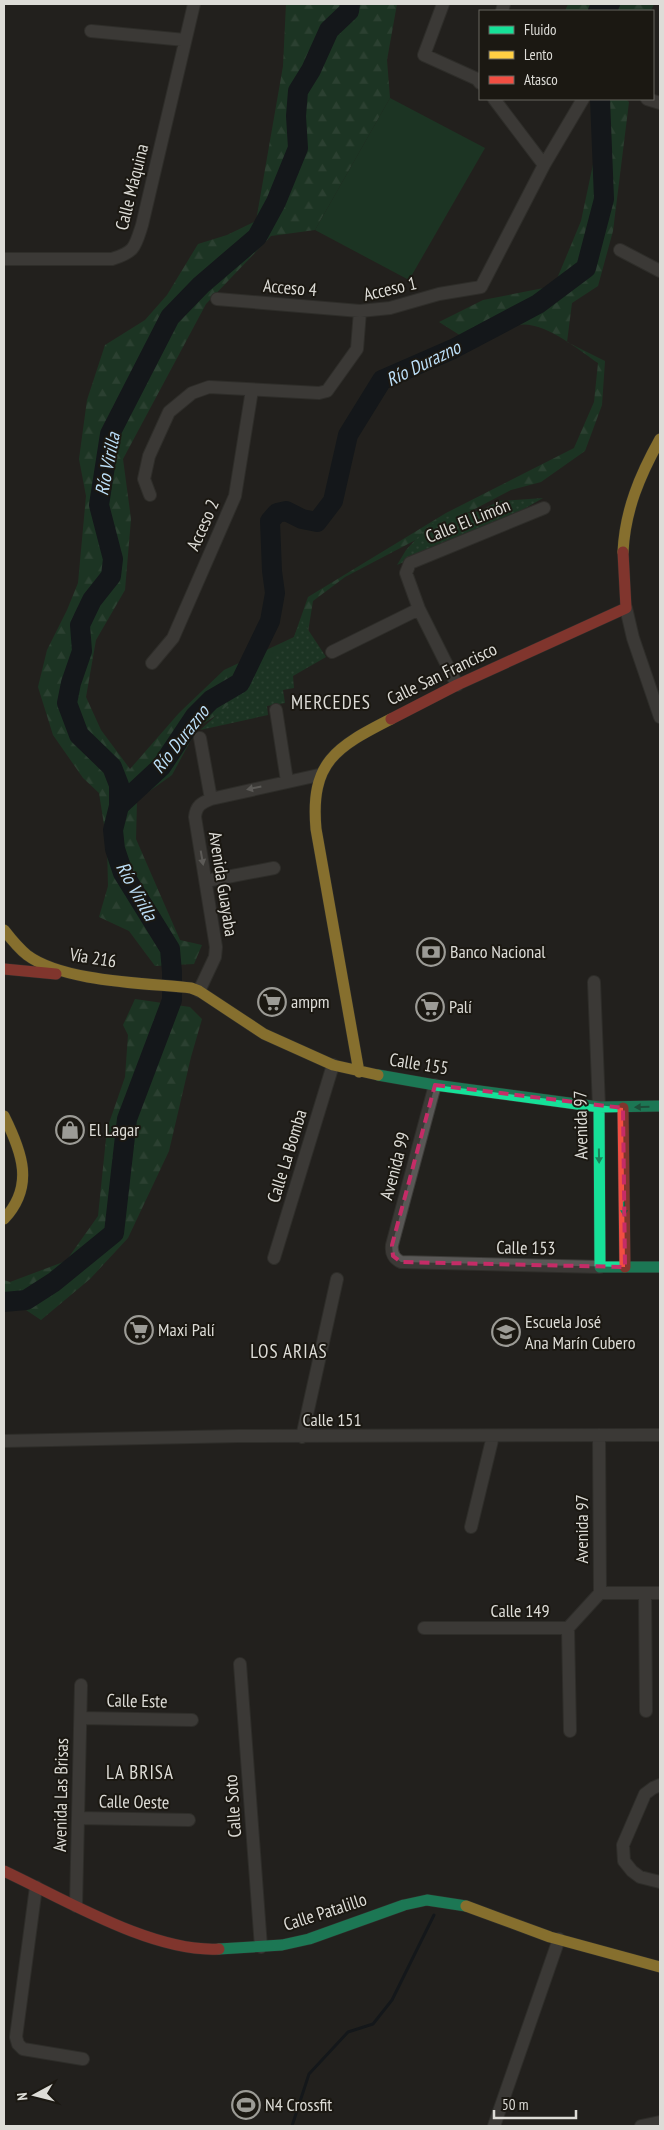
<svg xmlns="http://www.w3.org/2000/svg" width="664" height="2130" font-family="'PT Sans Narrow',sans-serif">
<defs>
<pattern id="forest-firs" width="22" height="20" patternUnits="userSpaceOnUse" patternTransform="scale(1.25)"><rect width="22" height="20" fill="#164d2b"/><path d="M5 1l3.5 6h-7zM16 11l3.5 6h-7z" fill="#376649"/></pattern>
<pattern id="park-dots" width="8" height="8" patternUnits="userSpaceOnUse" patternTransform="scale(1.25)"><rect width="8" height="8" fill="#164d2b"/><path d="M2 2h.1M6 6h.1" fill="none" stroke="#376649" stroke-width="1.8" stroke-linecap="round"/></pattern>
</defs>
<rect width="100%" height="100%" fill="#22211d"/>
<path fill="url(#forest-firs)" d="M286 4H397L387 60 390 98 315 230 271 236 206 304 123 459 131 519 125 590 96 640 86 697 101 730 130 769 179 713 224 670 294 637 308 597 446 513 574 448 594 402 598 363C579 350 543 320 518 325 506 328 488 340 477 346L439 322 483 300 554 286 581 221 595 155 594 105 603 99H626L629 102 613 231 598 286 572 303 567 342 605 361 602 405 585 451 541 482 511 490 345 577 313 601 307 638 250 694 198 727 172 775 137 800 136 839 180 940 202 945 194 964 155 966 129 931 99 917 108 886 107 844 99 793 83 778 53 735 38 687 47 650 67 610 78 583 86 496 79 459 87 400 105 345 145 320 167 295 198 244 227 235 256 221 283 66Z
M568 4H654L651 11H565Z
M135 999 190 1007 202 1019 191 1057 169 1151 128 1238 90 1279 41 1320 20 1306 4 1312V1280L10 1282 66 1261 98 1216 107 1129 125 1077 128 1035 123 1025Z"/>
<path fill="url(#park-dots)" d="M543 498 517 513 397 565 406 550 429 525 445 517 480 511 499 501Z
M301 619 326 657 293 676 294 688 283 690 285 703 267 706 268 715 200 730 246 689 264 665 294 637Z"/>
<path fill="#164d2b" d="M390 98 485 148 409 280 315 230Z"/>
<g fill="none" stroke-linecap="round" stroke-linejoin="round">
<path stroke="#030c17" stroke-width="3" d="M292 2126 309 2074 348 2032 373 2024 392 2000 434 1915"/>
<path stroke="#030c17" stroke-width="20" d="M598 11 610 4
M119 806 161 767 195 716 211 700 240 683 270 621 275 593 272 571 270 521 277 513 286 511 302 519 317 522 333 501 348 435 382 380 453 349 538 304 586 268 604 199 600 99
M4 1302 26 1300 54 1282 114 1233 127 1119 172 1000V972L170 949 123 873 115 849 113 830 119 806V785L112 767 79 735 67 703 71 683 82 651 80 625 92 600 111 576 113 559 99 505 110 434 170 317 201 285 257 237 276 202 298 148 296 116 298 91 311 70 329 30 349 11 350 4"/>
<defs>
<path id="street" d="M443 4 424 55 477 79 480 83
M502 11 504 4
M91 31 185 40
M494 99 544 165
M647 99 660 103
M620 250 660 271
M4 259H112C135 252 135 247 142 225L194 4
M217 299 360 311
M150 495 144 479 149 456 169 412 192 393 209 387 319 393 327 391 357 349 360 311 390 308 439 294 481 287 544 165 583 99
M626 608 633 638 660 717
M332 652 419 609
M152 663 173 638 235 496 252 390
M457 685 419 609 406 573 410 563 544 508
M276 710 287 781
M200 738 211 799
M206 881 274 868
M594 982 599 1107
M199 991 215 957 216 947 195 817C196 806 201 803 211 799L319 775
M435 1085 392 1245C391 1253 394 1259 401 1262L600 1267
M274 1258 333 1065
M599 1435 600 1593
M302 1437 337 1279
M4 1441 238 1436 660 1435
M471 1527 493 1436
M645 1593 646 1711
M424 1628H568L600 1593H660
M568 1628 570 1731
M240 1664 261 1947
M81 1718 192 1720
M660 1785 653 1788 645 1794 623 1845 624 1861 632 1871 640 1877 660 1882
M78 1818 189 1820
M36 1887 16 2037 18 2044 23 2049 83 2059
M76 1906 81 1685
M494 2126 559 1939
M641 2126 660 2122"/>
<path id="fast" d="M378 1075 435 1085 599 1107 660 1106
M599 1107 600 1267H660
M219 1949 282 1945 309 1939 404 1905 427 1900 466 1906"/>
<path id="slow" d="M623 552C625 510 640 475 660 439
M4 930C11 939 18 948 27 955 63 982 146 983 191 988L199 991 264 1034 333 1065 378 1075
M359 1072 316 829C310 762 336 747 391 719
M4 1116C22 1152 35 1186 4 1219
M466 1906 550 1937 660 1967"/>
<path id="jam" d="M391 719 457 685 626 608 623 552
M4 969 56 974
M623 1108 625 1267
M4 1871C64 1899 153 1953 219 1949"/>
</defs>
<use href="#street" stroke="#3d3c39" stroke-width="14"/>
<use href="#fast" stroke="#3d3c39" stroke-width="12"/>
<use href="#slow" stroke="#3d3c39" stroke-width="12"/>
<use href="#jam" stroke="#3d3c39" stroke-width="12"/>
<use href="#street" stroke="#595856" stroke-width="12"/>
<use href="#fast" stroke="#16e098" stroke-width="11"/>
<use href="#slow" stroke="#ffcf43" stroke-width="11"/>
<use href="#jam" stroke="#f24e42" stroke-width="11"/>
</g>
<defs><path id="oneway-solid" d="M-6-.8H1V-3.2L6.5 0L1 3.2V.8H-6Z" transform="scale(1.25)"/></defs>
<g fill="#a2a19d">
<use href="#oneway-solid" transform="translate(254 788) rotate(168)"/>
<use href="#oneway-solid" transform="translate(202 858) rotate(80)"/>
</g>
<g fill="#18865c">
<use href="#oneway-solid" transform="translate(642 1107) rotate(178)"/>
<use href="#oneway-solid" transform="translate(599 1156) rotate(89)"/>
<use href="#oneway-solid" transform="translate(624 1209) rotate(89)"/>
</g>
<path d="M0 0H664V2130H0ZM435 1085 623 1108 625 1267 401 1262 393 1256 392 1245Z" fill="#22211d" fill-opacity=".55" fill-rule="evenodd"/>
<path fill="none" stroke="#c52c67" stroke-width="4" stroke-dasharray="10 6" stroke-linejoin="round" d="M435 1085 623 1108 625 1267 401 1262 393 1256 392 1245Z"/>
<defs>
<symbol id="bank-ring" viewBox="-11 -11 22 22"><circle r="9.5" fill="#1b1812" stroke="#9c9b96" stroke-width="1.5"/><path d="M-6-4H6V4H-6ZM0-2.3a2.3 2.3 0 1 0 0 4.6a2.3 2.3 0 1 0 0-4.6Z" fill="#9c9b96"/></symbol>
<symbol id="supermarket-ring" viewBox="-11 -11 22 22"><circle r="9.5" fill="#1b1812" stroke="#9c9b96" stroke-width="1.5"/><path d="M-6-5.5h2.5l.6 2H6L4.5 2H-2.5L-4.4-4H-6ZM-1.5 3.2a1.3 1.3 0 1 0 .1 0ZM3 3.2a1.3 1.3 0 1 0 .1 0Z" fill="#9c9b96"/></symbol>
<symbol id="shop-ring" viewBox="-11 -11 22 22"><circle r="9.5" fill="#1b1812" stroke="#9c9b96" stroke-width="1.5"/><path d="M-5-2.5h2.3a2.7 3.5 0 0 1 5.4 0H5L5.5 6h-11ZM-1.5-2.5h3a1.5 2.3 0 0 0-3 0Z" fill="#9c9b96"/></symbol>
<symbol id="school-ring" viewBox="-11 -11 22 22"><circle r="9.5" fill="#1b1812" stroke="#9c9b96" stroke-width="1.5"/><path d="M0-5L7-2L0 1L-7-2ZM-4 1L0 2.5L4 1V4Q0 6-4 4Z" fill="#9c9b96"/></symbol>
<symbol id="stadium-ring" viewBox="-11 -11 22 22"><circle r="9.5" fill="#1b1812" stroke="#9c9b96" stroke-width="1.5"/><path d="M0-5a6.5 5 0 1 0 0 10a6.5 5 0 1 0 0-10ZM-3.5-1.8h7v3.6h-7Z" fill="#9c9b96"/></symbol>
</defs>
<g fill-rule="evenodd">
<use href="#bank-ring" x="415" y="936" width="32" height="32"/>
<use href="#supermarket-ring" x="256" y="986" width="32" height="32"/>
<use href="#supermarket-ring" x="414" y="991" width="32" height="32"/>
<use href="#shop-ring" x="54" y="1114" width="32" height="32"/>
<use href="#supermarket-ring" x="123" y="1314" width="32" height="32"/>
<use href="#school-ring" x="490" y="1316" width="32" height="32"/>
<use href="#stadium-ring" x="230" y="2089" width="32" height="32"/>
</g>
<g text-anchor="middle" stroke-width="4" stroke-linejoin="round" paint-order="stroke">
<g font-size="18" fill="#dddcd7" stroke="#1b1812">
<text transform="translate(132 187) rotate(-76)" y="6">Calle Máquina</text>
<text transform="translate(290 288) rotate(5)" y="6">Acceso 4</text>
<text transform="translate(390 289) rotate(-13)" y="6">Acceso 1</text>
<text transform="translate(468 521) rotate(-22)" y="6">Calle El Limón</text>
<text transform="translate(203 525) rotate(-66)" y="6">Acceso 2</text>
<text transform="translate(442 674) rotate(-26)" y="6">Calle San Francisco</text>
<text transform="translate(223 884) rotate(81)" y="6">Avenida Guayaba</text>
<text transform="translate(93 958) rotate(9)" y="6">Vía 216</text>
<text transform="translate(419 1064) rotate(9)" y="6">Calle 155</text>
<text transform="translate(581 1125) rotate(-91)" y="6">Avenida 97</text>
<text transform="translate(287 1156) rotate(-73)" y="6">Calle La Bomba</text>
<text transform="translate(395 1166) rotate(-75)" y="6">Avenida 99</text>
<text transform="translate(526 1248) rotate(1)" y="6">Calle 153</text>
<text x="332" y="1426">Calle 151</text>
<text transform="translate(582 1529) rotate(-90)" y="6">Avenida 97</text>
<text x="520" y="1617">Calle 149</text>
<text transform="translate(137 1701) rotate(1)" y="6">Calle Este</text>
<text transform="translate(61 1795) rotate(-89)" y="6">Avenida Las Brisas</text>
<text transform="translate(134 1802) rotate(1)" y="6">Calle Oeste</text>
<text transform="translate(233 1806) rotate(-94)" y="6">Calle Soto</text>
<text transform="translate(325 1912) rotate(-18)" y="6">Calle Patalillo</text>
</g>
<g font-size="18" fill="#dddcd7" stroke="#1b1812" text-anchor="start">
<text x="450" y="958">Banco Nacional</text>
<text x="291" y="1008">ampm</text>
<text x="449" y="1013">Palí</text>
<text x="89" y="1136">El Lagar</text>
<text x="525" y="1328">Escuela José<tspan x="525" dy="21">Ana Marín Cubero</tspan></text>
<text x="158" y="1336">Maxi Palí</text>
<text x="265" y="2111">N4 Crossfit</text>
</g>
<g font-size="19" font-style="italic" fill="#bcdff8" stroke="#1b1812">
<text transform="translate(423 363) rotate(-26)" y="7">Río Durazno</text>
<text transform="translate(107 464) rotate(-79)" y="7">Río Virilla</text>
<text transform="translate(180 739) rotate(-52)" y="7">Río Durazno</text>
<text transform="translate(137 891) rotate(61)" y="7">Río Virilla</text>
</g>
<g font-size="19" letter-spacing="1" fill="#dddcd7" stroke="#1b1812">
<text x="331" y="709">MERCEDES</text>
<text x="289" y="1358">LOS ARIAS</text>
<text x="140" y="1779">LA BRISA</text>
</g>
</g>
<rect width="664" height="2130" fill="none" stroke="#dddcd7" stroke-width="10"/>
<rect x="479" y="10" width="175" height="90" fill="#1b1812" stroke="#696661"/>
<rect x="489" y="26" width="25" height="8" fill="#16e098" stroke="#696661"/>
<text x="524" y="35" font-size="15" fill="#dddcd7">Fluido</text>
<rect x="489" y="51" width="25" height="8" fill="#ffcf43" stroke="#696661"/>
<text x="524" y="60" font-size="15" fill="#dddcd7">Lento</text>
<rect x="489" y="76" width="25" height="8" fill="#f24e42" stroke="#696661"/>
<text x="524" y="85" font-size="15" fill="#dddcd7">Atasco</text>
<g transform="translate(35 2095) rotate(263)" stroke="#1b1812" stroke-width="4" paint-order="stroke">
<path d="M0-4L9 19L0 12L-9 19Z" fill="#dddcd7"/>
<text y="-8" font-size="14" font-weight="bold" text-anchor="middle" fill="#dddcd7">N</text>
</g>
<path d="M494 2110v8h82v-8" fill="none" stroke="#dddcd7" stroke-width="2.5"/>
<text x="502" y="2110" font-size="15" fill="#dddcd7" stroke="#1b1812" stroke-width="4" paint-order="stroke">50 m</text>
</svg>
